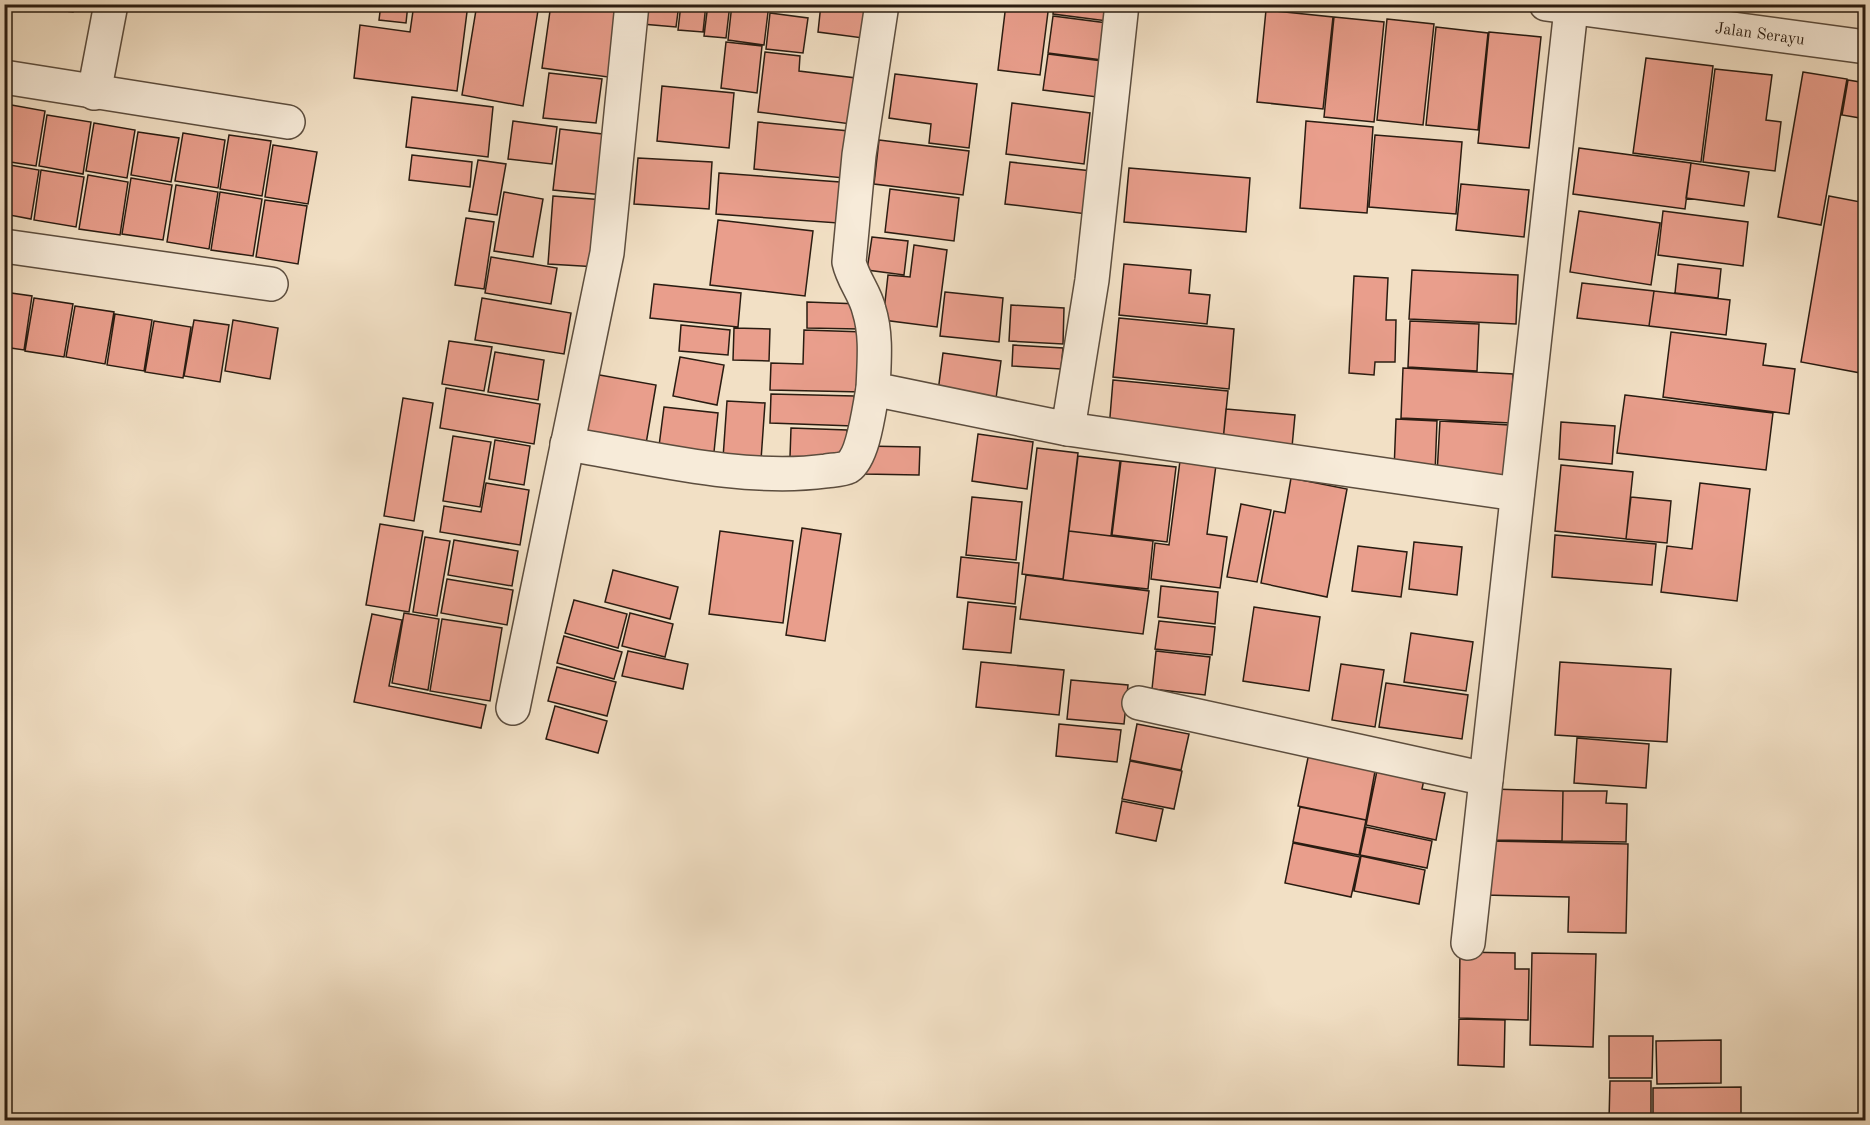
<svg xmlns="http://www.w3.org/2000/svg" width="1870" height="1125" font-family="'Old Standard TT',serif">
<rect width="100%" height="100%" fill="#f2e0c5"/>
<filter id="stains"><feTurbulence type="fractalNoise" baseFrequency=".00333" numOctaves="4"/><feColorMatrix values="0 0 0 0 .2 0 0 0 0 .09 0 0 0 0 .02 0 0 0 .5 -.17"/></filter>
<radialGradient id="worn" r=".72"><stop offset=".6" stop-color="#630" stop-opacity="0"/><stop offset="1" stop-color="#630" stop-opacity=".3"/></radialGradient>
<path fill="#e99e8c" stroke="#2a1c11" stroke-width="1.5" d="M40 4H74L73 12 40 8Z
M381 4H408L406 23 379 20Z
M414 4H468L457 91 354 78 360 25 410 32Z
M477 4H539L523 106 462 95Z
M551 4H617L608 77 542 68Z
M645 4H679L676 27 642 24Z
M681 4H706L703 32 678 30Z
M708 4H730L726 38 704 36Z
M732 4H769L764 45 728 40Z
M821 4H867L863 38 818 32Z
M1006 4H1049L1040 75 998 70Z
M1054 4H1117L1115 22 1053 14Z
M1266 10 1333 17 1323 109 1257 102Z
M770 13 808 18 803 53 766 49Z
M1053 16 1115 24 1110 61 1048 53Z
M1334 17 1384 22 1374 122 1324 117Z
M1387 19 1434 24 1423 125 1377 120Z
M1436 27 1488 33 1478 130 1426 125Z
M1489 32 1541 37 1529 148 1478 143Z
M726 42 762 46 757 93 721 88Z
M765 52 800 56 799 71 856 78 851 124 758 112Z
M1048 54 1110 62 1105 98 1043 90Z
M1646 58 1713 66 1701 162 1633 153Z
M1715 69 1772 75 1766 120 1781 122 1775 171 1703 162Z
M1803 72 1847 79 1821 225 1778 217Z
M549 73 602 79 596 123 543 118Z
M895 74 977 84 969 148 929 143 931 124 889 118Z
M1848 80 1866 83V119L1842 115Z
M662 86 734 93 729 148 657 141Z
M412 97 493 107 488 157 406 147Z
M1012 103 1090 113 1084 164 1006 154Z
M6 104 45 111 36 166 4 161Z
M47 115 91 122 83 174 39 166Z
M513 121 557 127 552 164 508 159Z
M1306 121 1373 127 1367 213 1300 208Z
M758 122 849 131 844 178 754 169Z
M94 123 135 130 127 178 86 171Z
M560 129 611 135 604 195 553 190Z
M138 132 179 138 171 182 131 175Z
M183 133 225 140 218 188 175 181Z
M229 135 271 141 262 196 220 189Z
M1375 135 1462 142 1456 214 1369 207Z
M879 140 969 151 963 195 874 184Z
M273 145 317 152 308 204 265 197Z
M1579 148 1691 163 1685 209 1573 194Z
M412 155 472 162 470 187 409 180Z
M638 158 712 162 709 209 634 204Z
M478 160 506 164 497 215 469 211Z
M1010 162 1092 171 1087 214 1005 204Z
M1691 163 1749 172 1744 206 1686 198Z
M4 164 39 170 31 219 4 214Z
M1129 168 1250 178 1246 232 1124 222Z
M41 170 84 177 76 227 34 220Z
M719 173 840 182 838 223 716 214Z
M88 175 128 182 120 235 79 229Z
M131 178 172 185 163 240 122 234Z
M1461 184 1529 190 1524 237 1456 230Z
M176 185 218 192 209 249 167 242Z
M890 189 959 198 954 241 885 232Z
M220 192 262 199 253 256 211 250Z
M504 192 543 199 533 257 494 251Z
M553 196 604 200 598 267 548 264Z
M1829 196 1866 203V374L1801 362Z
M265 200 307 206 298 264 256 257Z
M1579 211 1660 223 1651 285 1570 272Z
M1663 211 1748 222 1743 266 1658 255Z
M466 218 494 222 484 289 455 285Z
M718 220 813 231 805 296 710 285Z
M872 237 908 241 904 275 867 270Z
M914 245 947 250 937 327 883 320 888 275 910 277Z
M491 257 557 268 551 304 485 293Z
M1124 264 1191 270 1189 293 1210 295 1207 324 1119 315Z
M1678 264 1721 269 1718 298 1675 293Z
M1412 270 1518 275 1516 324 1409 319Z
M1354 276 1388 278 1386 320H1396L1395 362H1375L1374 375 1349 373Z
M1582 283 1654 291 1649 326 1577 318Z
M654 284 741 293 738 327 650 318Z
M1654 291 1730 300 1726 335 1649 326Z
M4 292 32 296 24 350 4 347Z
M945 292 1003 298 999 342 940 336Z
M34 298 73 304 64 357 25 351Z
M482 298 571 313 564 354 475 340Z
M807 302 860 304 859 329 807 328Z
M1011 305 1064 308 1063 344 1009 341Z
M75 306 114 312 105 364 66 357Z
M115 314 152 320 144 371 107 365Z
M1119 318 1234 329 1229 389 1113 377Z
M194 320 229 325 220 382 184 376Z
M233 320 278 328 270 379 225 371Z
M154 321 191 327 183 378 145 372Z
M1410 321 1479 324 1477 371 1408 367Z
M681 325 730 330 728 355 679 351Z
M734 328 770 329 769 361 733 360Z
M804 330 865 332 863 392 770 390 771 363 803 364Z
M1671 332 1766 344 1763 365 1795 369 1789 414 1663 397Z
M449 341 492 347 484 391 442 384Z
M1013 345 1063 348 1061 369 1012 366Z
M495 352 544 360 538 400 488 392Z
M943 353 1001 361 995 406 937 399Z
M680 357 724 365 717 405 673 396Z
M1403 368 1513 374 1511 423 1401 418Z
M594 374 656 385 646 444 584 433Z
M1113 380 1228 391 1223 441 1109 429Z
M446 388 540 404 534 444 440 428Z
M771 394 854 396 853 426 770 423Z
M1625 395 1773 413 1766 470 1617 453Z
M403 398 433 403 414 521 384 516Z
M727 401 765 403 761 460 723 458Z
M664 407 718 413 714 452 659 446Z
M1226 409 1295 415 1292 447 1223 441Z
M1396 419 1437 421 1435 473 1394 471Z
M1440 421 1509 425 1506 478 1437 474Z
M1561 422 1615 426 1612 464 1559 459Z
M791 428 847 430 846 459 790 457Z
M978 434 1033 442 1027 489 972 481Z
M453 436 491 442 480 507 443 501Z
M495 440 530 446 524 485 489 479Z
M863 446 920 447 919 475 863 474Z
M1037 448 1078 453 1063 579 1022 574Z
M1078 456 1120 461 1111 536 1069 531Z
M1121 461 1176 467 1167 542 1112 535Z
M1180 461 1216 465 1207 534 1227 537 1220 588 1151 579 1155 543 1169 545Z
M1561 465 1633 472 1626 539 1555 531Z
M1291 478 1347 489 1327 597 1261 583 1274 511 1285 513Z
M486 483 529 490 520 545 440 532 444 506 481 512Z
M1700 483 1750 489 1737 601 1661 592 1667 546 1692 549Z
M972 497 1022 502 1016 560 966 555Z
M1631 497 1671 501 1667 543 1626 539Z
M1241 504 1271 510 1257 582 1227 577Z
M380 524 423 531 409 612 366 605Z
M802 528 841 534 825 641 786 635Z
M720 531 793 541 783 623 709 614Z
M1069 531 1153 541 1148 589 1063 580Z
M1555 535 1656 544 1652 585 1552 577Z
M425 537 450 541 437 616 413 612Z
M454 540 518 551 512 586 448 575Z
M1414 542 1462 547 1457 595 1409 589Z
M1358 546 1407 552 1401 597 1352 591Z
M961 557 1019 563 1015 604 957 597Z
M613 570 678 587 670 619 605 602Z
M1026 575 1149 591 1143 634 1020 619Z
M447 579 513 590 507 625 441 613Z
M1161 586 1218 592 1215 624 1158 617Z
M574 600 627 614 618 648 565 633Z
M968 602 1016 607 1011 653 963 649Z
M1254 607 1320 617 1309 691 1243 681Z
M404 613 439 619 428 690 392 683Z
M630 613 673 624 665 657 622 646Z
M372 614 402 620 389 686 486 705 481 728 354 702Z
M442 619 502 628 490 701 430 691Z
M1159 621 1215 627 1212 655 1155 649Z
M1411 633 1473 642 1466 691 1404 682Z
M564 636 622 652 614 679 557 663Z
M628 651 688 664 683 689 622 676Z
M1156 651 1210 657 1205 695 1152 689Z
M981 662 1064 670 1059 715 976 707Z
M1560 662 1671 669 1667 742 1555 735Z
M1341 664 1384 670 1375 727 1332 720Z
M557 667 616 682 607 716 548 701Z
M1071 680 1128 685 1124 724 1067 719Z
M1386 683 1468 695 1462 739 1379 727Z
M555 706 607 721 598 753 546 739Z
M1059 724 1121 730 1117 762 1056 756Z
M1137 724 1189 734 1181 770 1130 760Z
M1577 738 1649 744 1646 788 1574 783Z
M1309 753 1376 766 1366 820 1298 806Z
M1130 761 1182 771 1174 809 1122 799Z
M1379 761 1426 770 1422 789 1445 793 1436 840 1366 825Z
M1491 789 1563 791 1562 841 1491 840Z
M1563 791H1607L1606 803 1627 804 1626 842 1562 841Z
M1122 801 1163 809 1156 841 1116 833Z
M1300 807 1366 820 1359 855 1293 842Z
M1366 827 1432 841 1427 868 1360 855Z
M1486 841 1628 844 1626 933 1568 932 1569 897 1484 895Z
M1293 843 1360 857 1351 897 1285 883Z
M1361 856 1425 870 1419 904 1354 891Z
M1460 952 1515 953V969H1529L1528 1020 1459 1018Z
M1532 953 1596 954 1593 1047 1530 1045Z
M1459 1019 1505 1020 1504 1067 1458 1065Z
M1609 1036H1653L1652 1078H1609Z
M1721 1040V1083L1657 1084 1656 1041Z
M1610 1081H1651V1120H1609Z
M1741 1087V1120H1653V1088Z"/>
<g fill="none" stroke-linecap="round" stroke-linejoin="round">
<defs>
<g id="minor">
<path d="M882 4 859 155 849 262C853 280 865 293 869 310 877 335 874 363 873 389L1068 429 1092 280 1122 4"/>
<path id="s1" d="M1546 4 1866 47"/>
<path d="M4 77 288 122"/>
<path d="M94 93 111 4"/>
<path d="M4 246 271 284"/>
<path d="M1068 429 1517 494"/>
<path d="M567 444C649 457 743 482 826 471 832 470 842 470 848 467 864 456 869 408 873 389"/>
<path d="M1139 703 1486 779"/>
<path d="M513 708 607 253 632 4"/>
<path d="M1468 943 1571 9"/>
</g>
</defs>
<use href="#minor" stroke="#5c4d3e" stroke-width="36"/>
<use href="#minor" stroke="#f7ebd9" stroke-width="33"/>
</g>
<g text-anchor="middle" stroke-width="4.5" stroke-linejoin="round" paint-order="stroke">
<g font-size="16" fill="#2a1c11" stroke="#f7ebd9">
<text dy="6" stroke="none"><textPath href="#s1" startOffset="216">Jalan Serayu</textPath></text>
</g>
</g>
<rect width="1870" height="1125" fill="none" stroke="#f2e0c5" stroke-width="24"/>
<rect x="6" y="6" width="1858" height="1113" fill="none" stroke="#2a1c11" stroke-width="3"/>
<rect x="12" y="12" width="1846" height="1101" fill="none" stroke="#2a1c11" stroke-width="1.5"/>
<rect width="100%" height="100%" filter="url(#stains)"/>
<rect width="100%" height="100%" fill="url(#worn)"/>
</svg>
